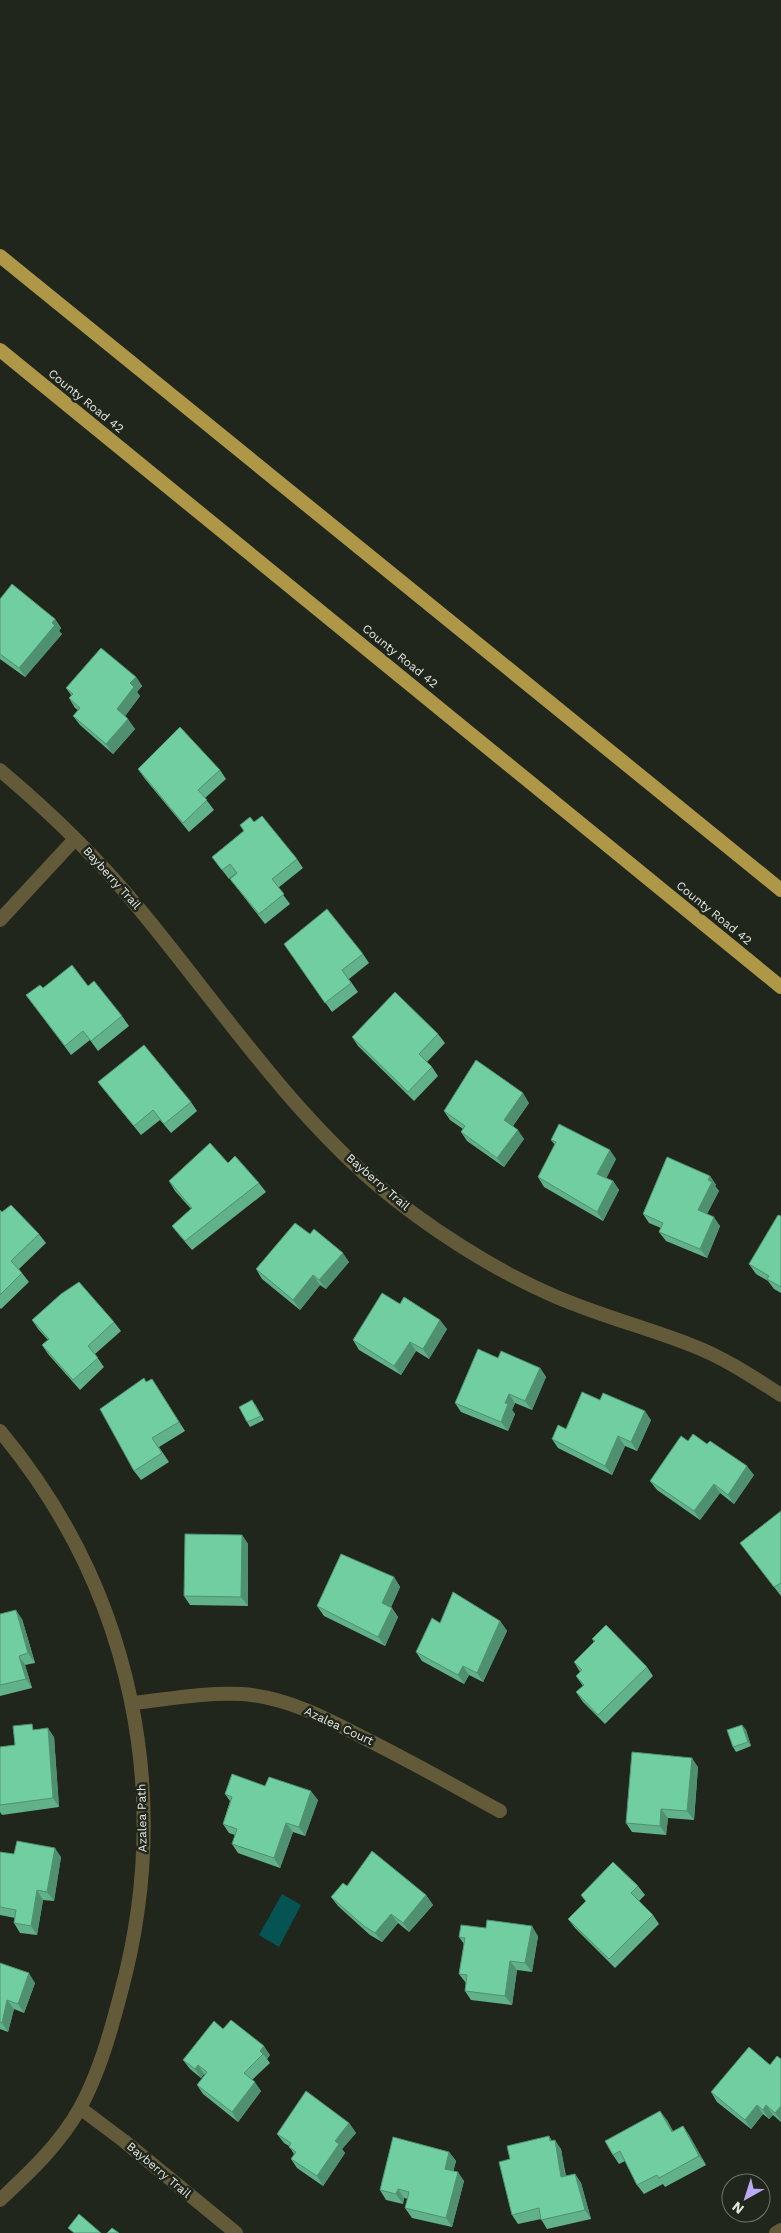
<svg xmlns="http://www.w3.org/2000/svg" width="781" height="2233" font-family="'Work Sans',sans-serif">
<rect width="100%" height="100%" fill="#21261c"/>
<path fill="#055353" d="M282 1894 301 1905 279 1947 259 1935Z"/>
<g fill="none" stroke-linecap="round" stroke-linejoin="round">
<path stroke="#635a39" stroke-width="14" d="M0 770C51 813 99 859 141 911 217 1003 284 1104 375 1183 424 1225 492 1269 552 1295 597 1315 645 1327 691 1345 723 1357 753 1377 781 1395
M0 920 75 839
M0 1431C133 1591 175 1796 120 1996 110 2034 99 2073 80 2108 60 2144 30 2172 0 2200
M133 1703C169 1699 206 1692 242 1694 286 1697 328 1719 366 1739 412 1762 456 1787 500 1811
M80 2108 124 2141 236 2233
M776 2233 781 2230"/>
<path stroke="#ae9848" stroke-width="14" d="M0 256 781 890
M0 350 781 987"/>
</g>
<path fill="#61b18a" d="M0 599 55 619 61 628 59 631 62 634 25 677 0 659Z
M136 677 142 686 137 692 140 696 125 716 135 729 113 754 80 725 73 716 78 710 75 708 69 698 71 695 66 688Z
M138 769 220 770 226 779 205 798 214 810 189 832 145 779Z
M254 822 297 859 303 868 278 888 290 904 265 924 230 879 236 873 229 879 212 857Z
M284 944 363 954 369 963 349 979 358 992 332 1012Z
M88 986 122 1016 129 1026 98 1051 90 1040 71 1055 26 995 43 988Z
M438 1034 445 1043 427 1062 432 1067 438 1076 414 1101 358 1046 352 1037Z
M98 1082 191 1102 197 1111 171 1133 160 1120 141 1135 105 1091Z
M529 1103 513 1126 524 1139 504 1167 467 1141 461 1132 463 1129 450 1120 444 1111Z
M551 1140 616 1159 606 1178 613 1181 619 1190 603 1221 544 1187 538 1177 555 1145Z
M228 1163 259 1183 266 1192 192 1250 179 1235 172 1226 191 1209 175 1191 169 1181Z
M710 1176 716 1185 715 1186 719 1191 707 1214 720 1226 707 1258 666 1241 659 1232 661 1228 649 1223 643 1214Z
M0 1210 2 1212 39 1234 46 1243 19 1269 22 1273 29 1282 1 1309 0 1308Z
M781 1216V1293L774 1289 768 1281 756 1274 749 1264Z
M310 1234 349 1262 326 1289 320 1285 300 1310 262 1279 256 1269Z
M400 1304 447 1329 429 1359 416 1351 401 1375 359 1350 353 1340Z
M32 1320 114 1322 121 1331 95 1354 104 1367 80 1390 48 1354 42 1345 48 1340 38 1329Z
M498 1358 540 1368 546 1377 532 1410 515 1403 512 1410 515 1414 508 1431 461 1412 455 1403Z
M152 1379 185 1431 159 1447 169 1462 141 1480 134 1471 147 1382Z
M600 1400 651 1420 637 1451 625 1446 612 1475 558 1448 552 1439 566 1429Z
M255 1404 264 1420 250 1427 247 1422Z
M688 1441 707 1444 754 1475 734 1504 720 1493 700 1520 657 1490 650 1481Z
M781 1511V1596L740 1543Z
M242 1535 248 1544V1606L190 1605 184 1596Z
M394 1577 400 1587 391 1607 398 1617 385 1646 324 1616 317 1606Z
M0 1614 22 1619 35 1663 25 1665 32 1688 0 1696Z
M500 1621 507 1631 483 1682 469 1675 464 1684 422 1661 416 1652 440 1623Z
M592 1639 647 1667 653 1676 605 1724 583 1702 576 1692 583 1686 576 1676 580 1672 574 1662 594 1642Z
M742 1725 746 1730 751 1746 736 1752 733 1747Z
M36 1729 54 1737 59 1807 2 1815 0 1812V1747L15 1745Z
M698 1767 694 1820 668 1818 666 1835 632 1832 626 1823Z
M265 1786 318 1800 305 1836 293 1832 280 1868 238 1853 232 1844 235 1835 229 1833 223 1824 230 1801 225 1794Z
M0 1852 14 1854 61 1857 54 1901 43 1900 37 1935 20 1933 14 1923 15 1918 0 1915Z
M638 1886 645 1895 639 1901 653 1915 659 1924 615 1968 575 1928 568 1919 586 1902 581 1895Z
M426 1895 433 1905 409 1932 398 1923 382 1942 370 1935 338 1906 331 1897Z
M538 1936 532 1972 517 1970 512 2005 471 2000 465 1991 466 1983 459 1974 464 1944 459 1937Z
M0 1963 35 1983 24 2013 14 2009 8 2032 0 2029Z
M223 2029 270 2055 267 2059 270 2063 252 2080 261 2091 238 2122 203 2094 197 2085 205 2075 204 2074 201 2078 190 2069 183 2060Z
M781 2059V2122L773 2115 769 2119 763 2114 751 2129 717 2102 711 2092Z
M667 2120 673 2131 683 2126 689 2135 706 2165 665 2187 663 2184 644 2194 637 2185 625 2161 619 2164 613 2155Z
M349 2123 356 2133 342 2149 345 2153 323 2186 297 2168 291 2159 294 2154 289 2146 284 2143 277 2134Z
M549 2136 552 2141 561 2149 566 2176 575 2174 581 2183 591 2219 547 2229 541 2219 518 2224 512 2215 510 2159Z
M449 2152 456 2161 453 2171 464 2181 452 2227 412 2218 405 2208 408 2199 404 2198 403 2204 386 2200 380 2190Z"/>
<path fill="#4f9071" d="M55 619 61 628 59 631 62 634 25 677 19 668Z
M136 677 142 686 137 692 140 696 123 719 117 709 130 683Z
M128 719 135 729 113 754 106 744Z
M523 1093 529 1103 510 1129 504 1120Z
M518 1130 524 1139 504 1167 497 1158Z
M610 1150 616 1159 604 1183 597 1174Z
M710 1176 716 1185 715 1186 719 1191 704 1219 698 1210Z
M613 1181 619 1190 603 1221 597 1212Z
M714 1217 720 1226 707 1258 700 1249Z
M343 1253 349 1262 326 1289 319 1280Z
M313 1275 320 1285 300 1310 293 1300Z
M440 1320 447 1329 429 1359 423 1349Z
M410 1342 416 1351 401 1375 394 1366Z
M540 1368 546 1377 532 1410 525 1401Z
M152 1379 158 1388 185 1431 179 1422Z
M509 1394 515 1403 512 1410 515 1414 508 1431 501 1422 505 1403Z
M645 1411 651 1420 637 1451 631 1442Z
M618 1436 625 1446 612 1475 605 1466Z
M747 1466 754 1475 734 1504 728 1495Z
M714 1484 720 1493 700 1520 694 1511Z
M242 1535 248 1544V1606L241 1597Z
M394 1577 400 1587 389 1612 382 1603Z
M392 1608 398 1617 385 1646 378 1637Z
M16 1610 22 1619 35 1663 28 1653Z
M500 1621 507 1631 483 1682 477 1673Z
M19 1656 25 1665 32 1688 26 1679Z
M463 1666 469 1675 464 1684 458 1675Z
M742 1725 746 1730 751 1746 748 1742Z
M48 1728 54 1737 59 1807 53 1798Z
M692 1758 698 1767 694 1820 687 1811Z
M311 1791 318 1800 305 1836 299 1827Z
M661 1809 668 1818 666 1835 660 1826Z
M286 1823 293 1832 280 1868 274 1858Z
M55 1848 61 1857 54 1901 47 1892Z
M37 1890 43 1900 37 1935 31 1926Z
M426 1895 433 1905 409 1932 403 1923Z
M391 1914 398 1923 382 1942 375 1933Z
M532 1926 538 1936 532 1972 525 1963Z
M510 1961 517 1970 512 2005 505 1996Z
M29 1973 35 1983 24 2013 18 2004Z
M7 2000 14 2009 8 2032 2 2023Z
M264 2046 270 2055 267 2059 263 2054 260 2051Z
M198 2065 204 2074 201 2078 195 2069Z
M255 2082 261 2091 238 2122 232 2112Z
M757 2105 763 2114 751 2129 745 2120Z
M766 2105 773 2115 769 2119 763 2110Z
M781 2106V2121L775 2113Z
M660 2111 667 2120 678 2141 672 2132Z
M349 2123 356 2133 342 2149 345 2153 323 2186 317 2176 335 2141Z
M683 2126 689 2135 706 2165 699 2156Z
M549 2136 555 2146V2140L561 2149 567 2186 561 2177Z
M449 2152 456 2161 452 2178 445 2169Z
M458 2172 464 2181 452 2227 446 2218Z
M575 2174 581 2183 591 2219 585 2210Z
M398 2189 404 2198 403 2204 396 2194Z"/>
<path fill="#71cea1" stroke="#4f9071" d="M12 584 55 619 52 623 55 625 19 668 0 654V599Z
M101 648 136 677 130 683 134 687 117 709 128 719 106 744 73 716 80 708 69 698 73 694 66 688Z
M180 727 220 770 198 790 207 800 183 823 138 769Z
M262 816 297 859 272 879 284 894 259 914 230 879 237 873 230 864 222 870 212 857 244 831 240 825 250 817 254 822Z
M327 909 363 954 342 970 351 983 325 1003 284 944Z
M72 965 88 986 94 981 122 1016 91 1041 83 1031 65 1046 26 995 40 985 43 988Z
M395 992 438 1034 419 1054 432 1067 408 1092 352 1037Z
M144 1045 191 1102 164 1124 153 1110 134 1126 98 1082Z
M476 1060 523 1093 504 1120 518 1130 497 1158 461 1132 465 1126 444 1111Z
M559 1124 610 1150 597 1174 613 1181 597 1212 538 1177 556 1142 551 1140Z
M210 1143 228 1163 235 1156 259 1183 185 1241 172 1226 192 1208 169 1181Z
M667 1157 710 1176 708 1180 712 1182 698 1210 714 1217 700 1249 659 1232 663 1223 643 1214Z
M11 1205 39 1234 11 1261 22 1273 0 1295V1210L2 1212Z
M778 1215 781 1216V1287L767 1279 769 1276 749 1264Z
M295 1223 310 1234 314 1229 343 1253 319 1280 313 1275 293 1300 256 1269Z
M79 1282 114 1322 88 1346 98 1358 73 1380 42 1345 49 1339 32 1320 61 1294Z
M382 1293 400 1304 404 1297 440 1320 423 1349 410 1342 394 1366 353 1340Z
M478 1349 498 1358 501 1351 540 1368 525 1401 509 1394 505 1403 508 1404 501 1422 455 1403Z
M144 1378 146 1382 152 1379 179 1422 152 1438 162 1453 134 1471 100 1409Z
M582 1392 600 1400 603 1393 645 1411 631 1442 618 1436 605 1466 552 1439 558 1425 566 1429Z
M252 1400 261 1416 247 1422 239 1407Z
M693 1434 707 1444 710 1441 747 1466 728 1495 714 1484 694 1511 650 1481 681 1436 688 1441Z
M781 1511V1583L774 1587 740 1543Z
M185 1534 242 1535 241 1597 184 1596Z
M341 1554 394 1577 382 1603 392 1608 378 1637 317 1606Z
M453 1592 500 1621 477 1673 463 1666 458 1675 416 1652 432 1618 440 1623Z
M16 1610 28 1653 19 1656 26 1679 0 1685V1614Z
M606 1625 647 1667 598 1715 576 1692 584 1685 576 1676 582 1670 574 1662 595 1641 592 1639Z
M32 1724 33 1730 48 1728 53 1798 0 1805V1747L15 1745 13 1726Z
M742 1725 748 1742 733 1747 727 1730Z
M632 1752 692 1758 687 1811 661 1809 660 1826 626 1823Z
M232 1774 265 1786 269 1777 311 1791 299 1827 286 1823 274 1858 232 1844 237 1829 223 1824 232 1797 225 1794Z
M17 1841 55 1848 47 1892 37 1890 31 1926 14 1923 16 1910 0 1907V1852L14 1854Z
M372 1851 426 1895 403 1923 391 1914 375 1933 364 1926 331 1897 343 1883 347 1886Z
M613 1862 638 1886 631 1893 653 1915 609 1959 568 1919 586 1901 581 1895Z
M487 1920 532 1926 525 1963 510 1961 505 1996 465 1991 467 1975 459 1974 465 1938 459 1937 461 1925 486 1928Z
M0 1963 29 1973 18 2004 7 2000 2 2023 0 2022Z
M231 2020 264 2046 260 2051 263 2054 244 2073 255 2082 232 2112 197 2085 207 2072 198 2065 195 2069 183 2060 214 2021 223 2029Z
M749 2047 770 2065 777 2056 781 2059V2106L775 2113 766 2105 763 2110 757 2105 745 2120 711 2092Z
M306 2091 349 2123 335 2141 339 2144 317 2176 291 2159 296 2152 289 2147 291 2143 277 2134Z
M660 2111 672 2132 683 2126 699 2156 659 2178 657 2175 637 2185 620 2151 613 2155 605 2141Z
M549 2136 550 2141 555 2140 561 2177 575 2174 585 2210 541 2220 539 2208 512 2215 499 2162 510 2159 507 2146Z
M393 2137 449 2152 445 2169 458 2172 446 2218 405 2208 409 2192 398 2189 396 2194 380 2190Z
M79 2214 101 2233H74L68 2228Z
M112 2228 119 2233H107Z"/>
<g text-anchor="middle" stroke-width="5" stroke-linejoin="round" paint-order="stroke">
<g font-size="12" fill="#e2e6df" stroke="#21261c">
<text transform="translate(86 401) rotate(39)" y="4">County Road 42</text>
<text transform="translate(400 656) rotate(39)" y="4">County Road 42</text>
<text transform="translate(112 878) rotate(48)" y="4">Bayberry Trail</text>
<text transform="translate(714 913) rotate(39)" y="4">County Road 42</text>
<text transform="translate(378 1182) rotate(41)" y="4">Bayberry Trail</text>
<text transform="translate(339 1726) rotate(25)" y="4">Azalea Court</text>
<text transform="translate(142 1818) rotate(-91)" y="4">Azalea Path</text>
<text transform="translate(159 2170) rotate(40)" y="4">Bayberry Trail</text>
</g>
</g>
<g transform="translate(746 2198) rotate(219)"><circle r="24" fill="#21261c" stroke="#6e736a"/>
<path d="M0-4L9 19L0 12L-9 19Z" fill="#baaaf6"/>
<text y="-8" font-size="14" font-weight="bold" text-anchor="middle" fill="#e2e6df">N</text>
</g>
</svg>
